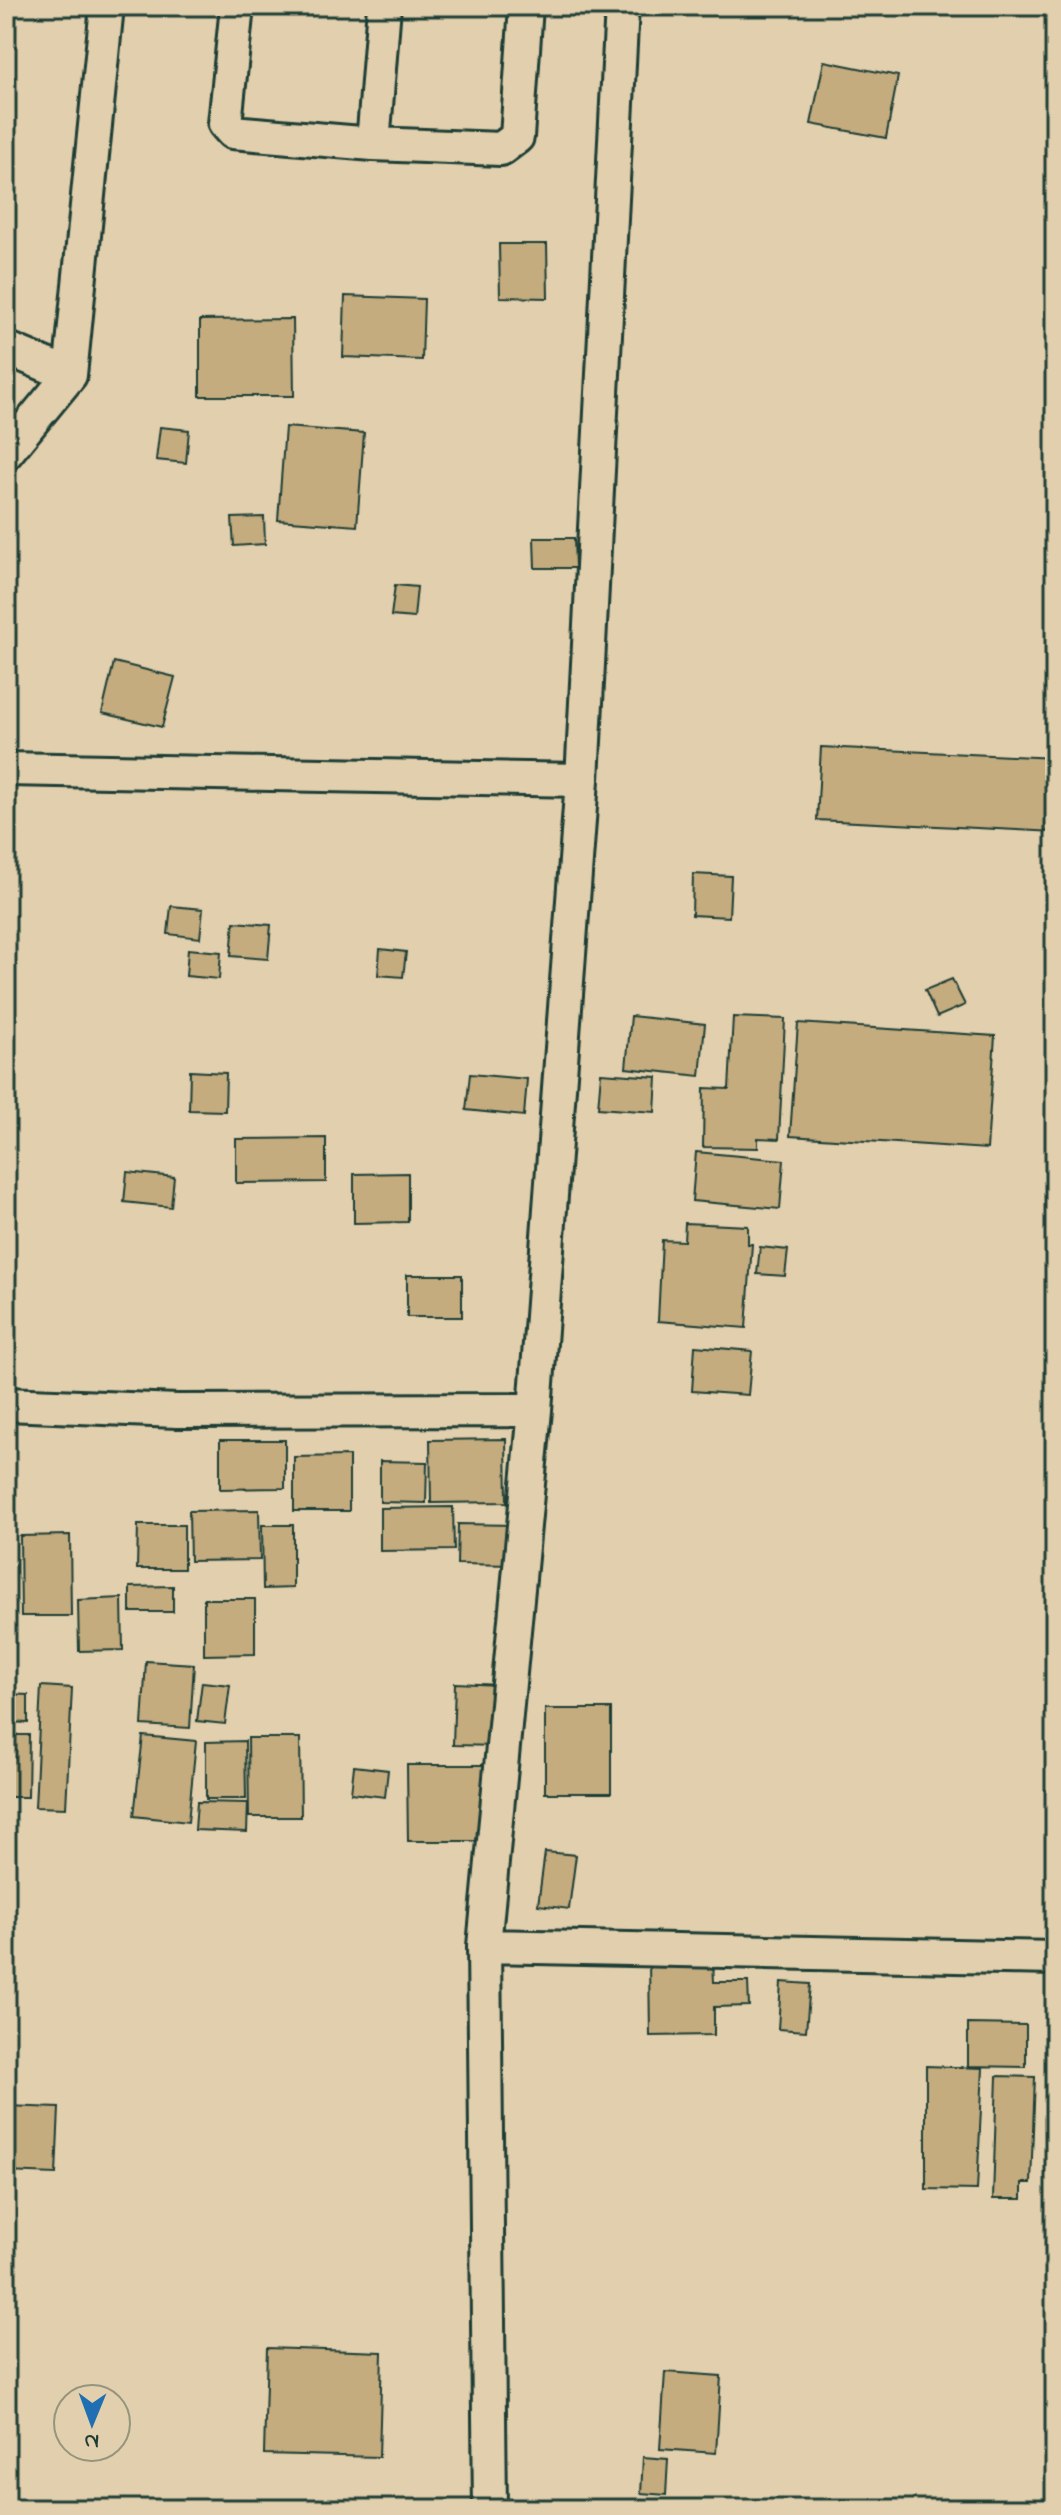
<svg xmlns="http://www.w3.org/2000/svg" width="1061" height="2515" font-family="'Indie Flower',sans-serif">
<rect width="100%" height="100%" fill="#e2cfad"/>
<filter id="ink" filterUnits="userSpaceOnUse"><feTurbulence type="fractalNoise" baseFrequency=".0125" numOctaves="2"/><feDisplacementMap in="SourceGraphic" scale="16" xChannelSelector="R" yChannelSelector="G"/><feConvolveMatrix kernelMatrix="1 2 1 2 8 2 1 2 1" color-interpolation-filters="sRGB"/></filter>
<g filter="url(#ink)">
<path fill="#c4ac7f" stroke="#1f3d34" stroke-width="2" d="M824 61 898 76 886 138 811 124Z
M499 244H547L548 298 500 297Z
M345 296 424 299 422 360 343 357Z
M293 319 294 396H200V320Z
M160 427 189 430 186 463 156 460Z
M285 427 364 433 357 526 278 520Z
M264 517 265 544 234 546 232 518Z
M534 538H574L575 568H535Z
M395 585 417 587 414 618 391 616Z
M114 662 175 677 162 727 102 713Z
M821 747 1055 758V832L817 820Z
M693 874 731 876 729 917 692 915Z
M171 906 203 909 200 938 168 934Z
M234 922 271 925 268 959 231 956Z
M188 949 221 952 219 979 186 976Z
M380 949 406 952 403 977 378 975Z
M952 979 965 1005 937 1017 925 990Z
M631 1016 705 1024 700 1076 626 1068Z
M733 1017 785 1019 779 1139 758 1138V1148L703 1147 704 1088 729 1089Z
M798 1023 995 1036 987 1149 790 1136Z
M190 1071 226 1073 225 1111 189 1110Z
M601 1073 657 1077 655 1112 598 1108Z
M470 1074 527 1079 524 1116 466 1110Z
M326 1138V1182L236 1183V1139Z
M696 1152 784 1160 780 1209 692 1201Z
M127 1172 174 1177 171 1207 124 1202Z
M408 1173V1222L354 1223V1174Z
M685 1223 748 1226V1244H752L746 1328 658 1321 662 1240 684 1241Z
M760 1247 788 1250 785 1276 757 1274Z
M407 1275H462V1317H407Z
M695 1346 752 1351 748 1395 692 1391Z
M506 1439 507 1502 431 1503 430 1440Z
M220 1440H285V1488L220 1489Z
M349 1456V1511H294V1457Z
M380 1461 427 1462 426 1503 380 1502Z
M453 1507 454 1550 380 1551V1508Z
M259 1510 260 1560 190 1561 189 1511Z
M458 1524 515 1525V1565L457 1564Z
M138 1525H184V1569H137Z
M262 1525H293V1588L263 1589Z
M70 1535 71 1616H21L20 1536Z
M173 1586V1612H130V1587Z
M122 1598 123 1650 79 1651 78 1600Z
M204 1599H255V1654L204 1655Z
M146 1661 194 1664 190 1728 142 1725Z
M202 1682 230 1685 225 1724 197 1721Z
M455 1683 501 1685 499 1746 453 1745Z
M41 1686 72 1688 66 1808 35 1807Z
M6 1694 28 1695V1723L6 1722Z
M545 1709H611V1793H545Z
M6 1735H29L28 1797H6Z
M143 1736 196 1741 188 1822 134 1816Z
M248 1738H300L301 1817H249Z
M245 1741 246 1799H206V1742Z
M407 1765H488L490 1841H408Z
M354 1766 388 1770 385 1797 351 1793Z
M197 1802 248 1803 247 1832 195 1830Z
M545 1852 576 1855 569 1909 538 1905Z
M649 1960H713L714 1982H748L749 2006 714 2007V2035L650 2036Z
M781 1982 810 1984 806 2031 778 2029Z
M968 2024 1026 2025V2067L968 2066Z
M926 2066 983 2068 977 2190 926 2189Z
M997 2076 1035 2077 1031 2183H1022V2199H993Z
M6 2106 59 2108 56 2174 6 2172Z
M267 2348 382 2352 379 2457 264 2454Z
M665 2372 721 2376 716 2453 660 2449Z
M643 2457 668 2459 666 2495 641 2493Z"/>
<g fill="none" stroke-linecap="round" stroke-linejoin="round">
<defs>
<path id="minor" d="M237 6 225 124 232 132 373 144 501 149 517 137 526 6
M373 144 384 6
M6 348 70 375 6 453
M70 375 107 6
M6 769 582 780
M6 1404 177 1411 535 1410
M484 1946 1055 1958
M490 2509 484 1946 535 1410 582 780 622 6"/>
</defs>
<use href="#minor" stroke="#1f3d34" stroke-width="38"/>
<use href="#minor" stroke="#e2cfad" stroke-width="32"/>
</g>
</g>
<rect width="1061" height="2515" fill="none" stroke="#e2cfad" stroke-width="32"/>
<rect x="16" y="16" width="1029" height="2483" fill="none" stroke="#1f3d34" stroke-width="3" filter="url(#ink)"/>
<g transform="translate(92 2423) rotate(181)"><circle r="38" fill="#e2cfad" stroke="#94957d" stroke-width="2"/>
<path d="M0-6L14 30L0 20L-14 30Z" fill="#1f6fb2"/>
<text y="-12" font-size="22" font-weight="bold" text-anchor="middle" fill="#1f3d34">N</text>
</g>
</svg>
